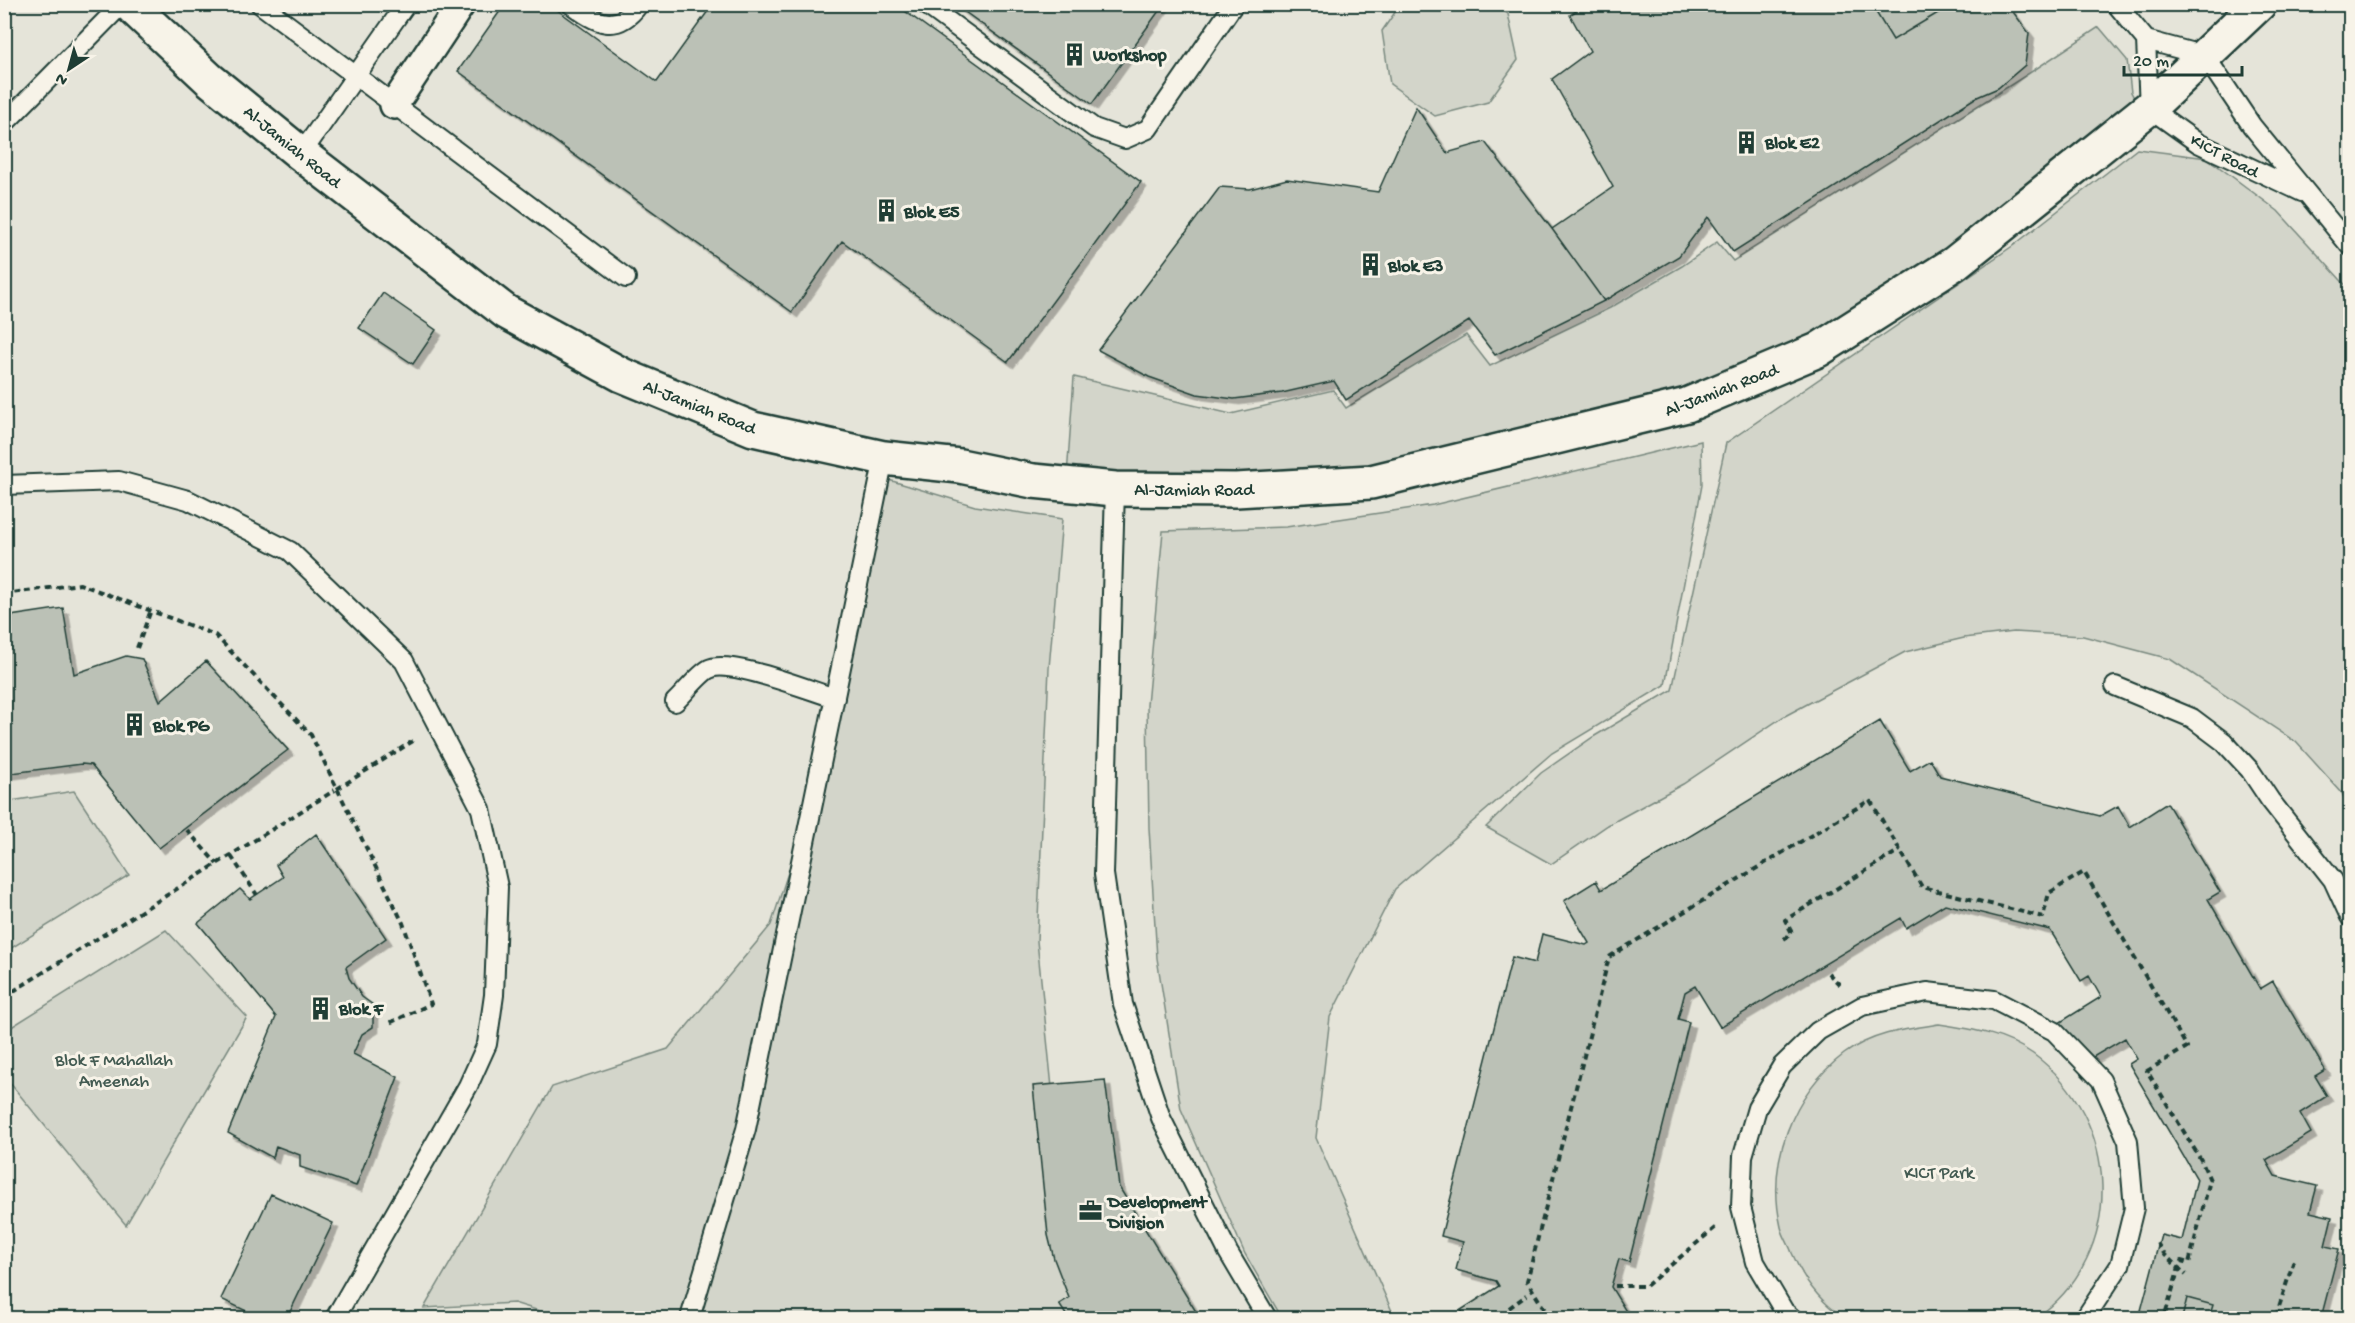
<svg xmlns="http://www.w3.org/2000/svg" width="2355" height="1323" font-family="'Gochi Hand',sans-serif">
<defs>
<filter id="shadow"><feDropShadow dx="5.5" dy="5.5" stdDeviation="0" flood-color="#0004"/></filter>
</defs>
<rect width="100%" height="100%" fill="#f7f3e8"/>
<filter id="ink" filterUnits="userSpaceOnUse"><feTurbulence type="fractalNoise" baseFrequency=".0167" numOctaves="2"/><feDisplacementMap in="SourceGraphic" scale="12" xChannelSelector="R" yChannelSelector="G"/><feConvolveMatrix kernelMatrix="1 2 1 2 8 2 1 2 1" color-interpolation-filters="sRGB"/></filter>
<g filter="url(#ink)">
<path fill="#e5e4d9" d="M5 5H2350V1318H5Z"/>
<path fill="#d3d5ca" stroke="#79897f" stroke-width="1.5" d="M1400 5H1495L1508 14 1518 60 1488 102 1435 116 1390 84 1382 31Z
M2099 27 2127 60 2131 92 2140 109 1817 346 1686 402 1376 476 1066 490 1074 377 1231 414 1333 390 1346 408 1466 335 1490 366 1610 308 1682 266 1717 242 1733 261 2028 74Z
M2137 149 2207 158 2278 211 2350 290V813L2342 793 2296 742 2170 659 2083 636 2014 632 1964 638 1905 652 1783 717 1683 784 1608 825 1551 864 1486 827 1541 773 1593 737 1672 690 1726 443 2014 245Z
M1701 441 1702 485 1665 685 1552 753 1395 889 1330 1017 1316 1138 1395 1318H1282L1245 1254 1181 1109 1157 958 1149 828 1147 705 1163 531 1286 527 1433 505Z
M889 480 975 506 1062 519 1049 668 1037 941 1062 1185 1069 1298 1073 1318H562L514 1303 424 1308 552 1087 668 1049 771 925 841 709Z
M74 791 129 875 5 952V802Z
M166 930 247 1017 126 1225 5 1077V1031Z
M1939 1024C1972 1029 2005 1034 2033 1054 2121 1118 2128 1254 2036 1318H1845C1821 1303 1803 1279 1792 1253 1789 1244 1783 1236 1781 1227 1766 1162 1792 1094 1844 1054 1872 1033 1906 1029 1939 1024Z"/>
<path fill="#bbc1b6" stroke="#1f3d34" stroke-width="1.5" filter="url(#shadow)" d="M505 4H549L657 82 713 4H895L1141 182 1008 362 842 241 792 312 458 71Z
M954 4H1164L1092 104Z
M1586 4H1871L1893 40 1953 4H2007L2029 33 2025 65 1998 88 1975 98 1733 252 1708 217 1679 256 1604 301 1552 229 1613 187 1552 79 1590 51 1570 15Z
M1871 4H1953L1893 40Z
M1416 107 1447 153 1485 142 1552 229 1604 301 1495 355 1469 321 1346 400 1334 381 1282 393 1234 399 1197 394 1149 377 1098 350 1220 187 1250 189 1287 179 1378 192Z
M383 293 436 330 413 364 359 328Z
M63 608 74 674 126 656 142 659 160 701 206 661 288 750 159 848 91 765 82 764 4 774V617Z
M1880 721 1910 771 1930 759 1940 776 2100 816 2118 806 2130 827 2167 803 2220 892 2208 899 2260 989 2273 981 2325 1070 2315 1076 2327 1096 2300 1113 2311 1133 2266 1160 2275 1176 2317 1186 2310 1212 2332 1217 2325 1246 2339 1249 2321 1318H2139L2161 1235 2182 1240 2197 1179 2129 1064 2137 1059 2125 1038 2083 1063 2059 1023 2101 997 2089 976 2081 981 2050 930 1945 904 1906 928 1901 918 1720 1027 1695 986 1685 992 1678 1019 1689 1022 1629 1262 1619 1259 1611 1287 1630 1318H1466L1461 1310 1499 1286 1496 1281 1456 1270 1463 1242 1441 1236 1512 957 1535 963 1542 934 1586 945 1589 943 1564 901 1596 881 1601 890Z
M316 834 386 938 346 967 349 978 362 997 373 1005V1027L362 1034 353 1054 398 1077 356 1186 300 1167V1155L276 1146 273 1158 228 1133 276 1017 198 923 240 889 250 899 283 877 276 865Z
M1105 1080 1119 1187 1200 1318H1068L1059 1304 1069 1298 1054 1259 1048 1235 1033 1086Z
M271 1194 333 1223 287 1318H261L221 1299Z
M2187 1298 2213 1305 2209 1318H2182Z"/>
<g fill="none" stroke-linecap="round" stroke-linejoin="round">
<defs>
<path id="service" d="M260 4 626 278
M571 4C596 23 617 35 639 4
M925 4 1094 128 1125 139 1148 129 1234 4
M2116 4 2146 40 2205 56 2252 126 2350 246
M2146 40 2149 108 2198 143 2302 192
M4 124 122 4
M301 154 406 4
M4 485 119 481 188 500 290 551 404 661 481 809 498 887 494 995 487 1044 468 1086 335 1318
M1115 489 1104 874 1123 1004 1161 1118 1228 1252 1267 1318
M2115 686 2192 718 2224 742 2250 770 2270 800 2333 880 2350 917
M675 702C684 694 699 674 709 669 729 658 811 691 835 698
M690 1318 746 1129 884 458
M1792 1318 1784 1311 1755 1262 1741 1207 1743 1156 1757 1108 1782 1066 1818 1031 1862 1006 1927 992 1994 1000 2054 1031 2101 1080 2128 1141 2134 1208 2120 1265 2085 1318"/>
<path id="pedestrian" d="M394 105 461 4"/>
<path id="tertiary" d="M129 4 209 79 301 154 506 312 622 375 753 429 884 458 960 466 1033 481 1115 489 1236 490 1371 482 1687 405 1818 350 1955 263 2149 108 2259 4"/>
</defs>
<use href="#service" stroke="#1f3d34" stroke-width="22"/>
<use href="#pedestrian" stroke="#1f3d34" stroke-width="32"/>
<use href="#tertiary" stroke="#1f3d34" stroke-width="38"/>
<path stroke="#1f3d34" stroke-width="4" stroke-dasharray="6 4.5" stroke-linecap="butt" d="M4 594 80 584 215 635 311 735 403 923 431 1004 387 1024
M137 648 151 610
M337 789 413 741
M187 830 217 864
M231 856 257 895
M1784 939 1792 933 1785 920 1900 850
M1828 973 1840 985
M4 997 335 790
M2157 1243 2165 1255 2186 1275
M1615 1286H1646L1716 1227
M1509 1308 1527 1295
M2276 1316 2295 1257
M1550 1318 1527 1281 1609 957 1870 800 1922 887 2043 917 2049 893 2084 872 2187 1047 2147 1071 2201 1160 2210 1180 2189 1263 2181 1261 2164 1318"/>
<use href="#service" stroke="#f7f3e8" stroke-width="18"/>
<use href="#pedestrian" stroke="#f7f3e8" stroke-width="27"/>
<use href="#tertiary" stroke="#f7f3e8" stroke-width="33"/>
</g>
</g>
<defs>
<symbol id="building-bare" viewBox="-9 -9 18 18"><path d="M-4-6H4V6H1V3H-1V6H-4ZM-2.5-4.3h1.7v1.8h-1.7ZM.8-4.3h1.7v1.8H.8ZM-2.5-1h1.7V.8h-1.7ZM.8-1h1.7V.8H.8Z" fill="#1f3d34" stroke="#f7f3e8" stroke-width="2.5" paint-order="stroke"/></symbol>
<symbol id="office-bare" viewBox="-9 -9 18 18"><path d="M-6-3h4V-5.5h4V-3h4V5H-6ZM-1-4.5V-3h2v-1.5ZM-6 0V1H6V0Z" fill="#1f3d34" stroke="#f7f3e8" stroke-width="2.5" paint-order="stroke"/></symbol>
</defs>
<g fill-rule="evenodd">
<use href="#building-bare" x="1058" y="38" width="33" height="33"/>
<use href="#building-bare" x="1730" y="126" width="33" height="33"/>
<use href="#building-bare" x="870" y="194" width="33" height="33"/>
<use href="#building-bare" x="1354" y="248" width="33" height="33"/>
<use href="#building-bare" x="118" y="708" width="33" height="33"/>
<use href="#building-bare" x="304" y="992" width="33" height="33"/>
<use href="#office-bare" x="1074" y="1194" width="33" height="33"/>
</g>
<g text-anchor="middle" stroke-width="6" stroke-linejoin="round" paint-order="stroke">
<g font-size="18" font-weight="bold" fill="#1f3d34" stroke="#f7f3e8" text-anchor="start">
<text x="1093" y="60">Workshop</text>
<text x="1765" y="148">Blok E2</text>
<text x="904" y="217">Blok E5</text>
<text x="1388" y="271">Blok E3</text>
<text x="153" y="731">Blok PG</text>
<text x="339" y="1014">Blok F</text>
<text x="1108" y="1207">Development<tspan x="1108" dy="21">Division</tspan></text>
</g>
<g font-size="18" fill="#1f3d34" stroke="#f7f3e8">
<text transform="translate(293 146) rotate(39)" y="6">Al-Jamiah Road</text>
<text transform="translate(2225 155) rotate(28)" y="6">KICT Road</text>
<text transform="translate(1721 389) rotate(-21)" y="6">Al-Jamiah Road</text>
<text transform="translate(700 406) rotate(22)" y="6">Al-Jamiah Road</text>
<text x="1194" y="495">Al-Jamiah Road</text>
</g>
<g font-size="18" fill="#435b52" stroke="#f7f3e8">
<text x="114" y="1065">Blok F Mahallah<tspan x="114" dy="21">Ameenah</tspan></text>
<text x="1939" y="1178">KICT Park</text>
</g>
</g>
<rect width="2355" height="1323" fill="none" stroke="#f7f3e8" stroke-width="24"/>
<rect x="12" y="12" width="2331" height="1299" fill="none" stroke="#1f3d34" stroke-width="2" filter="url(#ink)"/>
<g transform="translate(69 69) rotate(216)" stroke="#f7f3e8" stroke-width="4.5" paint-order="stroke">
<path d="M0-4.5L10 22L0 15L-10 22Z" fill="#1f3d34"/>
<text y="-9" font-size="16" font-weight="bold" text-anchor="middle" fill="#1f3d34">N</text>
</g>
<path d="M2124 66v9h118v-9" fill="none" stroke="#1f3d34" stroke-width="3"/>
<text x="2133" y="66" font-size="18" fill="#1f3d34" stroke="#f7f3e8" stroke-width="4.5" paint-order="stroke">20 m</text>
</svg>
